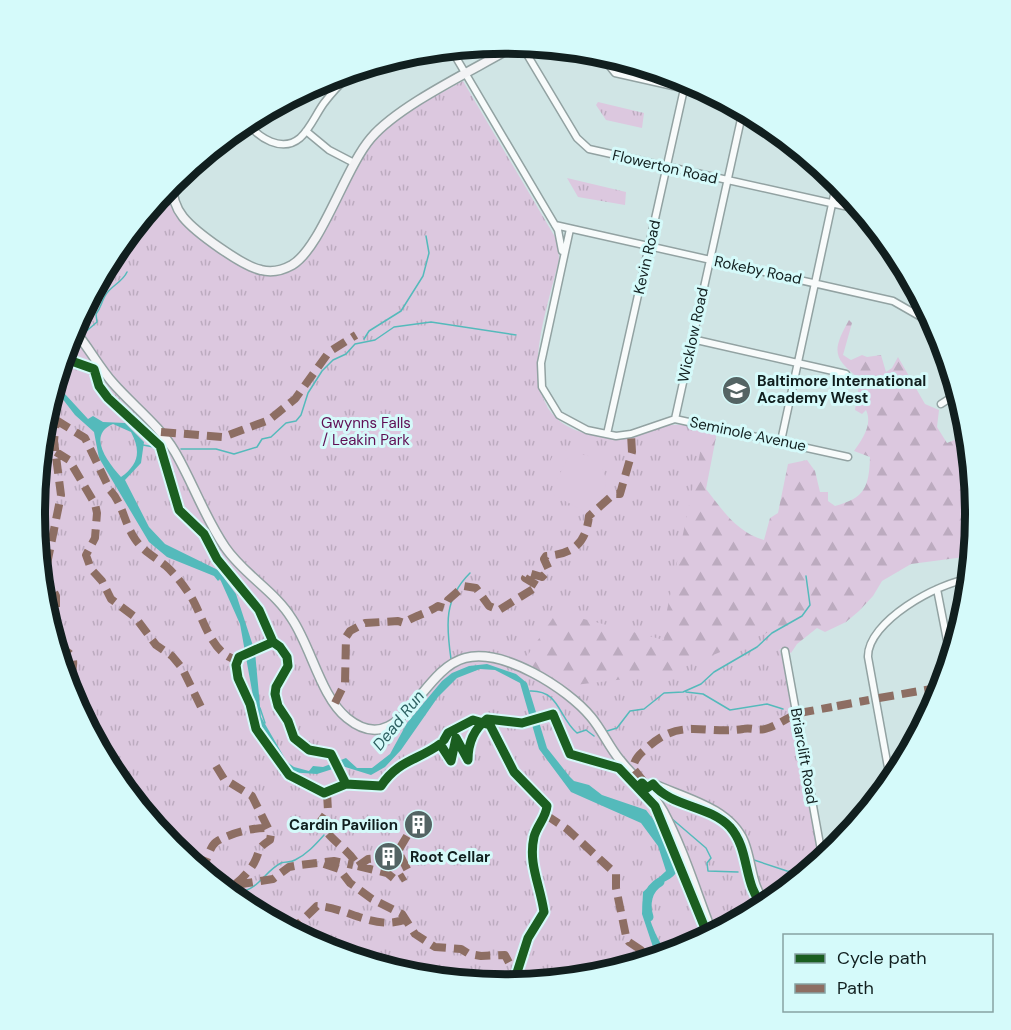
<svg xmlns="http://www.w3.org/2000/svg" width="1011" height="1030" font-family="'DM Sans',sans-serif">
<defs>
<pattern id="forest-firs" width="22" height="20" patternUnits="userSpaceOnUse" patternTransform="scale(1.5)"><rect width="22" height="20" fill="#dcc8df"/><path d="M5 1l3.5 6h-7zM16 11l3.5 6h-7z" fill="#bcabbf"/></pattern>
<pattern id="park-tufts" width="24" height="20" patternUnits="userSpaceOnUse" patternTransform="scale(1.5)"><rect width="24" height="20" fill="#dcc8df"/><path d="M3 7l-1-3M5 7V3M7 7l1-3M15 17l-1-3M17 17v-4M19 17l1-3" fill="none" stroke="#bcabbf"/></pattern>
</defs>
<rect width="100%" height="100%" fill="#d0e5e5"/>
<path fill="url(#forest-firs)" d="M175 222 232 267 534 360 538 388 547 406 541 464 675 432 684 424 717 432 706 489C722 510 738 533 764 540L770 518 778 513 788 464 807 460 815 471 820 492H828V501L835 506C865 498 869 487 870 457L854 451C862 439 873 425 866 410L862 414 855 410 860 379C831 358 833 349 849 320L852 323 843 355 851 360 862 355 867 357 881 355 886 372 892 368 898 357 925 404 939 410 937 427 947 443 959 438 972 466 976 515 972 556 911 564 882 581 873 596 859 611 846 622 825 632 817 628 797 644 791 653 784 648 778 650 750 851 714 807 640 775 591 714 521 665 114 253Z"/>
<path fill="url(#park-tufts)" d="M463 81 558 242 559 259C547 314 505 414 588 434 599 436 609 440 620 439 635 439 649 430 664 426 678 423 691 426 705 429L666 615 664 640 557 612 521 665 464 657 387 726H366L347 715 330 691 295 618 230 551 177 452 116 384 74 328 114 253 168 187 180 219 187 227 251 271C276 279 295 272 311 252 332 213 353 155 387 126 409 108 438 95 463 81Z
M598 102 644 113 642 128 606 120 596 105Z
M567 178 626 192 625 205 578 197Z
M72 332C86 352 99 373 115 391 128 406 145 417 157 432 190 474 209 525 239 569 252 588 277 599 290 620 305 646 323 706 347 723 404 763 416 679 461 663 500 649 563 691 588 719 600 733 607 751 618 765 632 781 648 795 660 812L710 937C635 977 544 990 461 982 215 957 42 761 35 516 33 460 51 385 72 332Z
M774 630 785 669 820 863 771 903 761 892 750 851 714 807 640 775 626 765 600 726 558 687 667 674Z
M654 791C685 799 732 820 741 853 747 874 748 892 765 908L715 935Z"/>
<path fill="#dcc8df" d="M558 446 569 452 560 471 548 465Z
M571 452 593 457C614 476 605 494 593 516L554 495 552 489Z"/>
<path fill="#54babb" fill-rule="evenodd" d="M70 336 76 353 69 358 60 378 65 394 88 419 93 416 103 422 125 423 144 442 141 463 125 480 149 527 165 544 218 570 236 594 255 652 261 717 287 762 294 767 309 771 313 766 323 767 346 758 357 768H372L390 754 407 723 442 681 452 673 469 666 487 664 516 674 527 683 547 748 570 777 574 781 589 785 602 795 646 810 666 836 674 856 676 873C669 883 656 882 650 892 640 905 659 947 670 955L657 959 642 914 643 892 666 871 658 846 641 823 571 792 539 749 520 683 495 670 480 669 457 678 438 697 401 750 385 767 371 775 342 766 317 774 288 772 258 724 240 624 220 579 218 581 214 576 167 557 149 542 99 458 94 432 75 415 58 393 56 383ZM113 424 131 432C141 451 139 464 121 477 107 461 87 435 113 424Z"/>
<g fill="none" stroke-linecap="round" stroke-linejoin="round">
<path stroke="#54babb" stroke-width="1.5" d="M83 334 97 322 96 314C101 308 101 303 105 296 110 286 122 283 127 272
M364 339 369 331 401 311 423 276 429 253 426 236
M143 445 154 447
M181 449H216L234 454 257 447 262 439 271 437 286 423 296 421 301 415 308 393 322 371 333 360 346 354 355 344 375 340 394 327 431 322 516 335
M451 659C446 624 444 599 470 573
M530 691C560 690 558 717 577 733L586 730 594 736
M686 692 703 694 730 710 767 704 783 709
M260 708 265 723
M607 731 617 728 630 711 644 709 664 693 683 692 701 684 714 672 757 647 772 633 802 616 810 605 806 576
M671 818 706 848 711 858 707 863 708 871 738 872
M754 860 787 871 807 874
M237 901 240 892C259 889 265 871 281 863 286 861 290 863 295 860 307 854 315 845 324 835"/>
<path stroke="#54babb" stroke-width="9" d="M649 917C645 905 647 889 660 882"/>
<defs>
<path id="street" d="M522 46 577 138 589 149 862 210
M451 49 558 230 562 251
M600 54 615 73 713 95
M247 122C258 138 282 153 300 138 310 129 316 114 324 103 333 91 343 81 353 71
M306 131 329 150 354 163
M555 225 893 301 921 317 944 346
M570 229 541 363 542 387 559 415 587 430 616 436 631 434 675 419 848 457
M692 339 846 374
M941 404 958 393
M675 419 743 110
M607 434 686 80
M781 441 837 181
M937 589 951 661
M785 651 823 861
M891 784 868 657C867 622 938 582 970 579"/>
<path id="secondary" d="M172 183C172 195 175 207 183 217 195 232 242 266 261 270 272 273 283 270 292 265 321 248 345 168 371 138 400 104 476 69 516 45
M73 329C88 346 98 366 113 383 133 406 159 425 175 452 193 483 205 518 225 547 244 575 275 591 292 619 311 647 321 697 347 718 401 762 419 670 465 658 503 648 567 688 591 717 602 730 609 747 620 760 634 778 652 791 663 811 684 850 697 895 713 935
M645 786 653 784C684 798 730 808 744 842 753 865 750 887 768 906"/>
</defs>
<use href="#street" stroke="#92a2a2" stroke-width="9"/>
<use href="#secondary" stroke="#92a2a2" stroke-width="11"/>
<use href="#street" stroke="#f8fbfb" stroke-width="6"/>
<use href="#secondary" stroke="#f3f3f5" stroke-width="8"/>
<path stroke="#8d6e63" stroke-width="8" stroke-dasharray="15 8" stroke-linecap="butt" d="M56 420 85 438 110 490C123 504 124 523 135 539 143 551 155 557 166 566 175 574 183 585 190 595 203 615 210 654 237 660
M161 432 223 437 269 420 295 399 329 352 356 335
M56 452 69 460 95 504 97 513 95 538 86 555 91 569 102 581 111 599 135 617 156 645 172 656 182 668 203 711
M50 629 56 613V596L45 574 61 495 54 441 56 420 50 401
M56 648C60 651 67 650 70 654 77 661 71 677 67 683
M879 698 943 687
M335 703 345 683 346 637 350 631 365 623 398 621 404 623C416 615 426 614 438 606L444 608 448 600 464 586 476 588 489 606 499 610 538 586 525 578 528 573 542 577 549 570 544 559 546 556C574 554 586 543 589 516L614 494H620L632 452 631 434
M837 706 869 700
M799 713 832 707
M216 766 224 779 252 796 271 834 270 840C256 849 261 850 254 863 249 872 238 883 230 888L229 894
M644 782 633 768C635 757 640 754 648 747 681 717 705 735 743 729 750 727 758 731 765 729 776 726 788 718 797 713
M327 793 328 811 320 822C330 841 348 848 358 866
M546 815 567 829 616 874V888L626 936 629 942 641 950 636 965
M407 836 398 851 408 871
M324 864 339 869 350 883 372 899 402 914 415 934 435 947 461 949 469 954 481 956 505 955 515 974
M358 866 387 873 397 881 405 876
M358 866 368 859 392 857 398 851
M199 870C208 864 208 848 216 842 228 834 251 828 265 828
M239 881 242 884 273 879 289 867 300 865 334 861 353 865
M290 932 317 906C346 907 377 932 406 919
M307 940 313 935 324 947 340 948 356 960"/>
<defs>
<path id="cycleway" d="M63 358 94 369 99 386 108 398 160 446 179 510 204 534 217 559 259 610 273 642 280 647 287 657 288 666 276 687 275 694 278 706 288 721 294 738 309 750 331 754 346 784 381 786C398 760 419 760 440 744L451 761 456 738 468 760C468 744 474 729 487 719L522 723 553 714 570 754 619 768 655 806 709 938
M273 642 239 657 236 665 238 678 250 704 256 729 289 775 324 793 346 784
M444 740 448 733 473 720 490 725 514 772 547 806C546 818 537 825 534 837 528 864 540 884 544 912L528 938 513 985
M639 786 642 783 647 788 653 784C671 807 709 805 730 827 751 851 742 885 765 908"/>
</defs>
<use href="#cycleway" stroke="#d5fafa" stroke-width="13"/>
<use href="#cycleway" stroke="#1b5e20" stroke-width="9"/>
</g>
<defs>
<symbol id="school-disc" viewBox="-11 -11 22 22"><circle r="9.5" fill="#546464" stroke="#d5fafa"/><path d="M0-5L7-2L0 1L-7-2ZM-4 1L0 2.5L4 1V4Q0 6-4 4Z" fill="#fff"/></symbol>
<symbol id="building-disc" viewBox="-11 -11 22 22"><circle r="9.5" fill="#546464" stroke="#d5fafa"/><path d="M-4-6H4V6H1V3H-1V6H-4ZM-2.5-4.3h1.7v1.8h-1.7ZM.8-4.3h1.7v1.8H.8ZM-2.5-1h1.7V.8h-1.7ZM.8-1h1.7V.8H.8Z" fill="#fff"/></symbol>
</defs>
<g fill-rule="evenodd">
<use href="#school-disc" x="720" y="374" width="33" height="33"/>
<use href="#building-disc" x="402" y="808" width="33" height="33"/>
<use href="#building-disc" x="372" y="840" width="33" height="33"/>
</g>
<g text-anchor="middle" stroke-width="6" stroke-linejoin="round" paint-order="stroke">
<g font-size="15" fill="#111f1f" stroke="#d5fafa">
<text transform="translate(665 167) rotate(13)" y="5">Flowerton Road</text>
<text transform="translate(647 257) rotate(-77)" y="5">Kevin Road</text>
<text transform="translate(758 270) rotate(12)" y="5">Rokeby Road</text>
<text transform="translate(693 335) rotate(-78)" y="5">Wicklow Road</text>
<text transform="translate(748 434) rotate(12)" y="5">Seminole Avenue</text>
<text transform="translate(804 756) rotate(80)" y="5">Briarclift Road</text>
</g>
<g font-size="15" font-weight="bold" fill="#111f1f" stroke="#d5fafa" text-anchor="start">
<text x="757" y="386">Baltimore International<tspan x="757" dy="17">Academy West</tspan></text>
<text x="398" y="830" text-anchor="end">Cardin Pavilion</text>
<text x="410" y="862">Root Cellar</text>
</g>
<g font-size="15" fill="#5f0e54" stroke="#d5fafa">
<text x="366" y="428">Gwynns Falls<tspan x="366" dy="17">/ Leakin Park</tspan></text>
</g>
<g font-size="16" font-style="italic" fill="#2d6061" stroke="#d5fafa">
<text transform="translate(398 720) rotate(-51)" y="6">Dead Run</text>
</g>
</g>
<path d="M0 0H1011V1030H0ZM45 514a460 460 0 1 1 920 0a460 460 0 1 1-920 0Z" fill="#d5fafa" fill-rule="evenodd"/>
<path fill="none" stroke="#111f1f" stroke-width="8" d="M45 514a460 460 0 1 1 920 0a460 460 0 1 1-920 0Z"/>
<rect x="783" y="934" width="210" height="78" fill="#d5fafa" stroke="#87a2a2" stroke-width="1.5"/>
<rect x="795" y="954" width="30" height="9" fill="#1b5e20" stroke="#87a2a2" stroke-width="1.5"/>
<text x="837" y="964" font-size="18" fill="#111f1f">Cycle path</text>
<rect x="795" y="984" width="30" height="9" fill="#8d6e63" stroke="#87a2a2" stroke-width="1.5"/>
<text x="837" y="994" font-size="18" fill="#111f1f">Path</text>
</svg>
